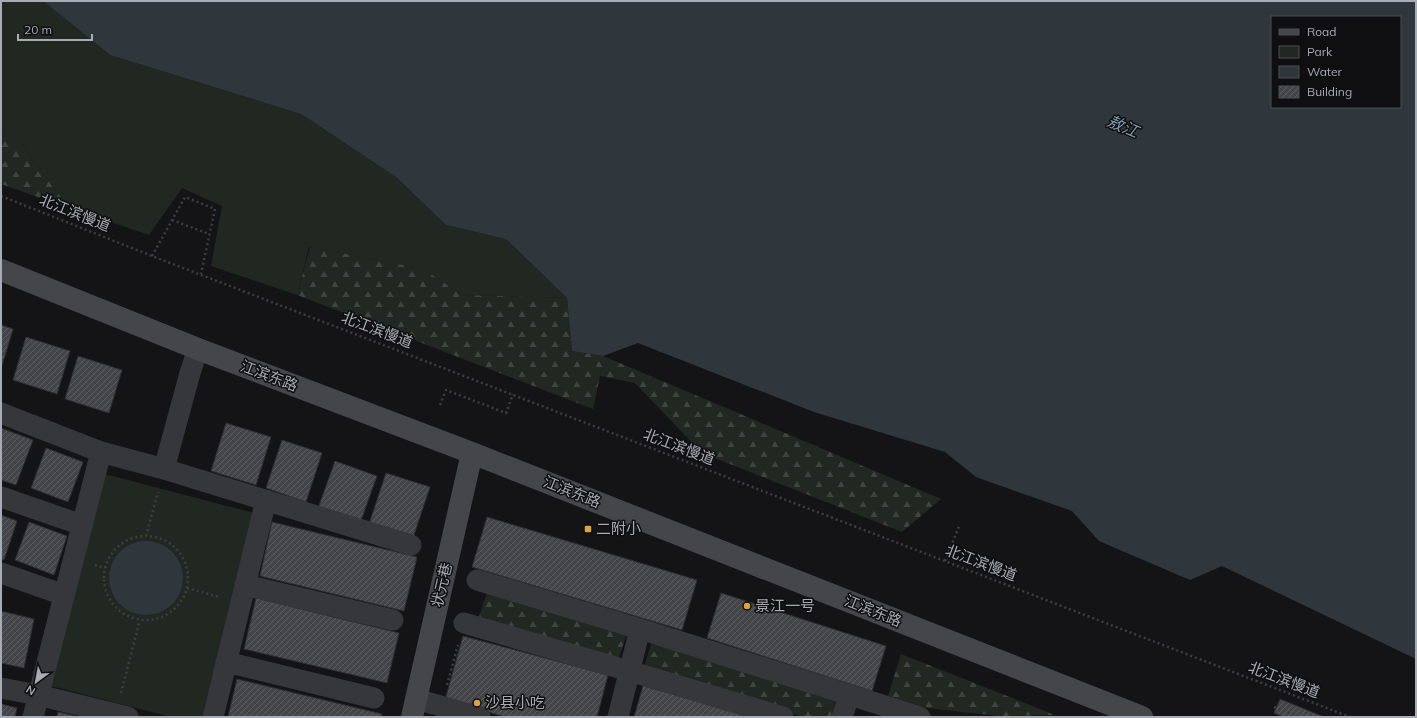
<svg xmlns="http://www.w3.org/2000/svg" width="1417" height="718" font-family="Mulish,'Noto Sans SC',sans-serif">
<defs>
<pattern id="forest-firs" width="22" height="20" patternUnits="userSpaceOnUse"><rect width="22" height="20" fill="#212821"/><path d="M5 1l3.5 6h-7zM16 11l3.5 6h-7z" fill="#3e443f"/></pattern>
<pattern id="building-hatch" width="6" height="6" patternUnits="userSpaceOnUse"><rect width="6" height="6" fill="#434548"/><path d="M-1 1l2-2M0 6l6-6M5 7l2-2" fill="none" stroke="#5b5d60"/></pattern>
</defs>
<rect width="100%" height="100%" fill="#141416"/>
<path fill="#212821" d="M1 1H43L110 55 301 114 396 177 446 225 506 239 567 298 462 295 424 269 309 247 297 295 211 266 222 206 182 188 149 235 69 208 20 142 1 134Z
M105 474 254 513 202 717H171L51 686Z"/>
<path fill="url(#forest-firs)" d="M1 134 20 142 69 208 1 184Z
M310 247 424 269 462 295 567 298 572 351 603 356 941 499 902 532 702 453 635 383 600 376 593 409 297 295Z
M488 589 627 633 618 660 479 617Z
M652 641 836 699 831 717H803L644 667Z
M901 654 1055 715 999 716 927 708 888 696Z"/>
<path fill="#2f373d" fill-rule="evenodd" d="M43 1H1416V659L1222 566 1190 580 1099 541 1072 511 976 477 945 452 814 412 638 343 603 356 572 351 567 298 506 239 446 225 396 177 301 114 110 55ZM1272 17H1400V107H1272Z
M109 578a37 37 0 1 1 74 0a37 37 0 1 1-74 0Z"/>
<path fill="url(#building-hatch)" stroke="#2f2f32" d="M1 325 13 329 1 369Z
M26 337 70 351 57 394 13 380Z
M78 356 122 370 109 413 65 399Z
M226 423 271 437 256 485 211 471Z
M1 428 33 440 16 485 1 480Z
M282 440 322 453 306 502 266 488Z
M46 448 83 462 68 502 31 488Z
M335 461 377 476 359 526 317 511Z
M386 473 430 487 413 538 369 524Z
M1 515 17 521 4 560 1 559Z
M487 517 697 580 682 630 472 567Z
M29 522 67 536 54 575 15 560Z
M272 522 417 557 404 611 260 576Z
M721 593 886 646 872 691 707 638Z
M256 598 399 633 387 683 244 649Z
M1 611 34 619 24 668 1 663Z
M463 636 608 675 597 717H506L445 700Z
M237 679 382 714 381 717H228Z
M643 686 760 717H634Z
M1280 699 1324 717H1284L1274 713Z
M1 704 17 708 15 717H1Z
M58 712 80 717H57Z"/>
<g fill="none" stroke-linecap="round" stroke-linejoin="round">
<path stroke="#3c3e41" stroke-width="2.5" stroke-dasharray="2 3" stroke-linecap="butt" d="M1 196 152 256 1350 717
M172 220 209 234
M152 256 185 197 215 209 201 274
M440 405 446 390 506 413 513 394
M146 536 158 492
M104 578a42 42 0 1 1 84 0a42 42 0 1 1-84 0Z
M945 561 960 524
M95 565 105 568
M187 588 219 597
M447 685 458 645
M121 693 140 620
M1274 707 1299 717"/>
<path stroke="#36373a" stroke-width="21" d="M1 413 101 452 164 469 411 545
M164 469 190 373 198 349
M1 497 82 525
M1 573 64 595
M477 580 640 629 920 717
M245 585 393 620
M464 623 629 671 783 717
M226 662 374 698
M1 688 38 695 128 717
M416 699 480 717
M33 717 101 452
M213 717 266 500
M618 717 640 629
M842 717 849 696"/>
<path stroke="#44464a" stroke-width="22" d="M1 270 198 349 472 453 1142 717
M412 717 472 453"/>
</g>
<g fill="#dda146" stroke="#0f0f11" stroke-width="1.5">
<rect x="584" y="525" width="8" height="8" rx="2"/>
<circle cx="747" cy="606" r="4"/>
<circle cx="477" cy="703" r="4"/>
</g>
<g text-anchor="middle" stroke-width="3" stroke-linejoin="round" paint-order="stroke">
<g font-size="15" fill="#a8acb4" stroke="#0f0f11">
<text transform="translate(75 213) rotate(22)" y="5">北江滨慢道</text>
<text transform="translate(377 330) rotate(21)" y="5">北江滨慢道</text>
<text transform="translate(269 376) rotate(21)" y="5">江滨东路</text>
<text transform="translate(679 447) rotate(21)" y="5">北江滨慢道</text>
<text transform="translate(572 492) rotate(22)" y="5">江滨东路</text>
<text transform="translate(981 563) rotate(21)" y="5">北江滨慢道</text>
<text transform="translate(442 585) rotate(-77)" y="5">状元巷</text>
<text transform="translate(873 611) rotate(22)" y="5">江滨东路</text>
<text transform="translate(1284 680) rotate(21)" y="5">北江滨慢道</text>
</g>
<g font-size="15" fill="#a8acb4" stroke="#0f0f11" text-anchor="start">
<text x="596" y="534">二附小</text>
<text x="755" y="611">景江一号</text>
<text x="485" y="708">沙县小吃</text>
</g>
<g font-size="16" font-style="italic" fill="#829bac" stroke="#0f0f11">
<text transform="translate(1123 126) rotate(23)" y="6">敖江</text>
</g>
</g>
<rect width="1417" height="718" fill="none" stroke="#a8acb4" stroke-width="4"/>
<rect x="1271" y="16" width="130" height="92" fill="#0f0f11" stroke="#4c4e52"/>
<rect x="1279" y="29" width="20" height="6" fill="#44464a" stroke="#4c4e52"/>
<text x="1307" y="36" font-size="12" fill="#a8acb4">Road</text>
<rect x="1279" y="46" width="20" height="12" fill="#212821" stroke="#4c4e52"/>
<text x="1307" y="56" font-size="12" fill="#a8acb4">Park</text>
<rect x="1279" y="66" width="20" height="12" fill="#2f373d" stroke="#4c4e52"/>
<text x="1307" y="76" font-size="12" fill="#a8acb4">Water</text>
<rect x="1279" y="86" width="20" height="12" fill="url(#building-hatch)" stroke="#4c4e52"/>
<text x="1307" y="96" font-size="12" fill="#a8acb4">Building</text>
<g transform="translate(36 682) rotate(212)" stroke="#0f0f11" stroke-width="3" paint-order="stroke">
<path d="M0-3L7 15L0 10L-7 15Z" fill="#a8acb4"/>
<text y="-6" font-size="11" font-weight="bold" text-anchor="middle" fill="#a8acb4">N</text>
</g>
<path d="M18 34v6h74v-6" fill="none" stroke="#a8acb4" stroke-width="2"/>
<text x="24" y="34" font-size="12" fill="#a8acb4" stroke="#0f0f11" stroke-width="3" paint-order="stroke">20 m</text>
</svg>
